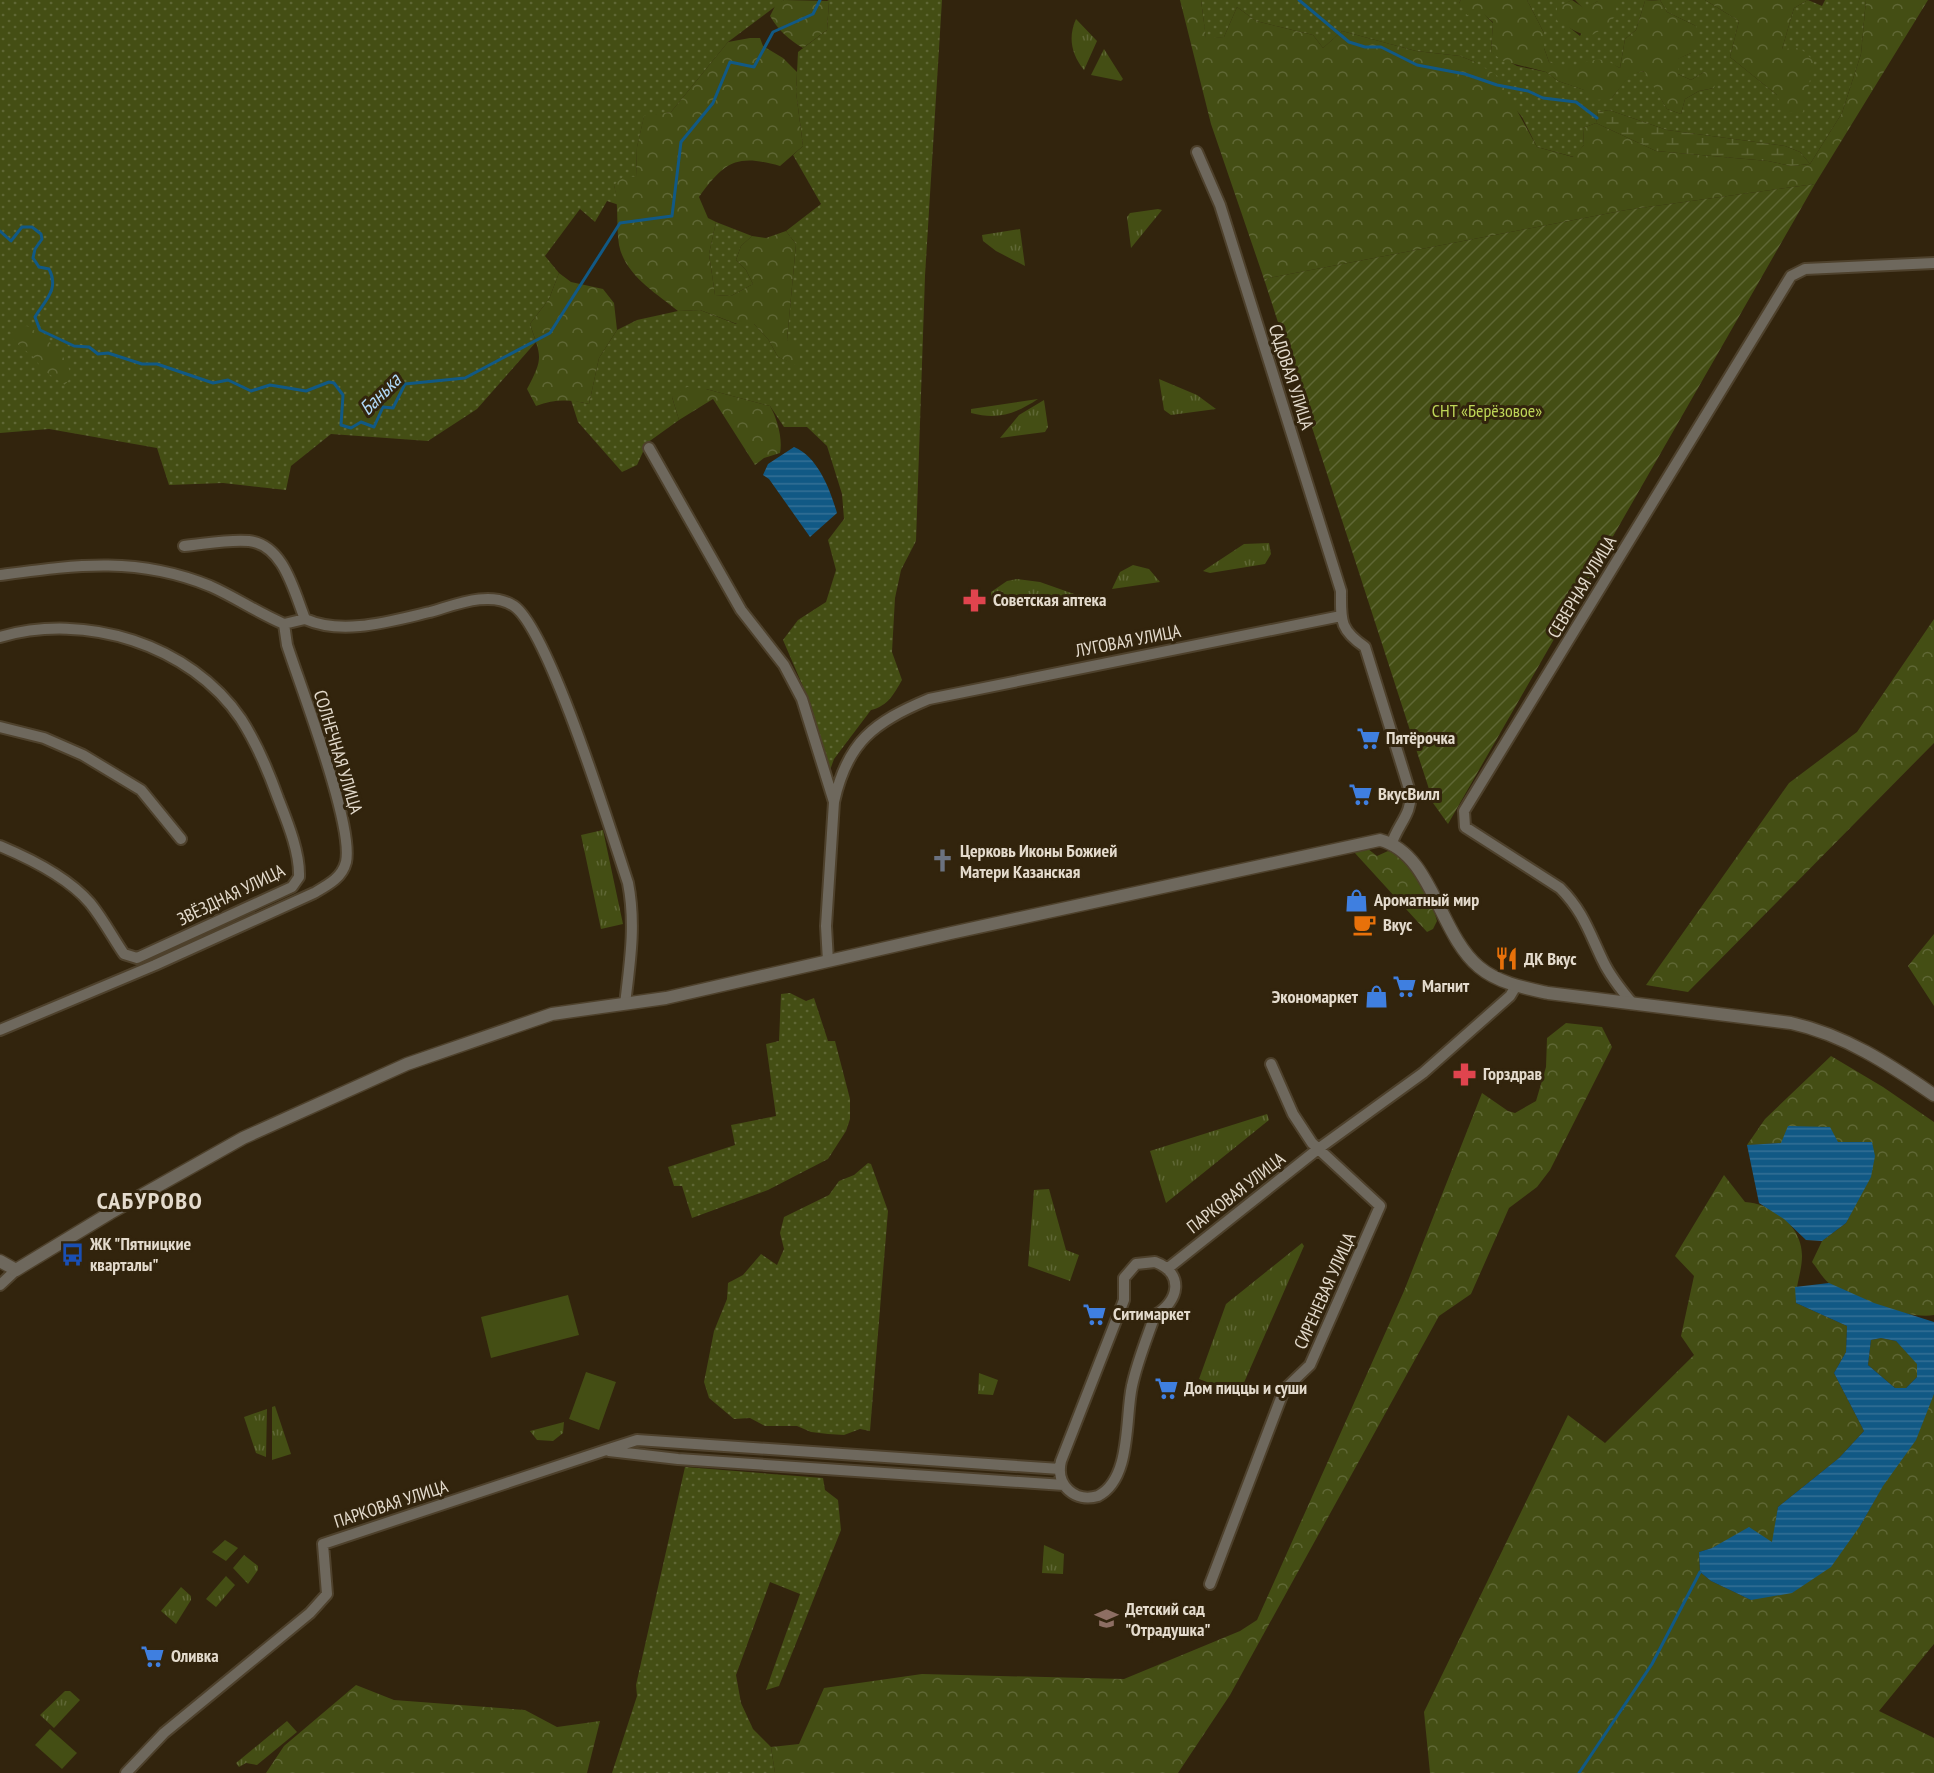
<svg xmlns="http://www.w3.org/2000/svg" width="1934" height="1773" font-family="'PT Sans Narrow',sans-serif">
<defs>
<pattern id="grass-dots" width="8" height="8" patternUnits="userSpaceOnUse" patternTransform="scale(1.5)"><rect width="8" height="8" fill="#444e14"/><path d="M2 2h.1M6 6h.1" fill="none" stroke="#5f6735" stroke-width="1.8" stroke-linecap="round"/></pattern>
<pattern id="forest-crowns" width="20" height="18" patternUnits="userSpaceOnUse" patternTransform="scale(1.5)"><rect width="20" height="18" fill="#444e14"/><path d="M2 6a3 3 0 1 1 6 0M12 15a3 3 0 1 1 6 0" fill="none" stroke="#5f6735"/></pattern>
<pattern id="wetland-marsh" width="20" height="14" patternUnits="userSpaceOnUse" patternTransform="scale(1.5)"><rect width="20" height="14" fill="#444e14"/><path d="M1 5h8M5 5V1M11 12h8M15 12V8" fill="none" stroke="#5f6735"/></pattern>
<pattern id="park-tufts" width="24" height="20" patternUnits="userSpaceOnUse" patternTransform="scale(1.5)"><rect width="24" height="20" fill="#444e14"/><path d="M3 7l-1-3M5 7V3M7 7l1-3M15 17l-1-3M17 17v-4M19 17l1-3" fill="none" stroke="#5f6735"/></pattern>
<pattern id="garden-furrows" width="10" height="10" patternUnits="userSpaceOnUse" patternTransform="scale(1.5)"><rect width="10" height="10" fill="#444e14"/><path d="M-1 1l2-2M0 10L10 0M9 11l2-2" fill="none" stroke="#5f6735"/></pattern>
<pattern id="water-rules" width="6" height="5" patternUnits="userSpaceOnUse" patternTransform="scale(1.5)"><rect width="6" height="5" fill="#115985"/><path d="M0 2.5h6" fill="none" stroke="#347095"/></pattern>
</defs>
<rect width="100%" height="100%" fill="#32240d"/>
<path fill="url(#grass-dots)" d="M0 0H784L728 42 671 112 644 117 637 147 636 177 614 185 619 205 607 201 595 222 580 209 545 256 559 273 549 299 530 324 536 342 477 409 428 441 331 434 291 466 286 490 223 483 169 485 157 448 49 429 0 433Z
M827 0H942L925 276 916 541 901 570 895 598 892 652 902 680C894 694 888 706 871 710L834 759 829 773 811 705 783 640 798 620 826 602 836 570 828 540 844 519 842 494 827 446 807 427H784L770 406 706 389 672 397 679 420 647 443 637 465 622 472 578 422 571 400 589 404 599 358 617 330 637 320 678 311 700 310 736 324H754L768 339 778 357 798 365 787 340 796 244 786 231 821 204 793 155 803 146 796 92 798 52 827 30 829 1Z
M1201 0H1461L1459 3 1482 12 1493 23 1491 52 1517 66 1546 72 1558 81 1611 99 1630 74 1645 71 1667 109 1681 114 1685 99 1699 91 1714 88 1704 72 1691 80 1678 74 1677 59 1691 53 1696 26 1667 12 1660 0H1705L1739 21 1730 57 1777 95 1782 49 1794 8 1808 0 1822 6 1825 0H1866L1861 54 1842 113 1810 164 1800 152 1785 146 1667 130 1609 110 1598 112 1596 123 1583 128 1584 145 1574 157 1537 147 1522 117 1475 62 1460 56 1416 51 1342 31 1323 48 1313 35 1256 21 1237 7 1224 37 1206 39Z
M1527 0H1572L1557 8 1569 27 1580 36 1598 1 1584 9 1575 0H1656L1645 1 1636 30 1625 39 1620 68C1588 51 1586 71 1563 68 1559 67 1553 64 1549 62L1544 48V33Z
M716 222 752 236 741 246 736 260 746 270 753 284 731 296 715 295 709 254Z
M790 993 806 1001 814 998 828 1041H835L850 1099V1119L846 1131 828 1159 768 1190 692 1218 682 1186H674L668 1167 735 1145 731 1125 776 1116 766 1044 779 1041 781 994Z
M868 1163 871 1164 888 1211 870 1431 860 1429 844 1435 828 1434 811 1432 797 1426H765L750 1418 734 1419 709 1398 704 1382 714 1331 727 1299 728 1283 743 1275 761 1254 777 1265 784 1249 780 1233 784 1217 829 1195 839 1181 854 1175Z
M685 1467 823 1478 825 1490 838 1500 841 1530 779 1686 766 1690 800 1594 770 1582 736 1675 741 1703 753 1729 771 1747 775 1773H612L637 1696 636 1685Z"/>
<path fill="url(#forest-crowns)" d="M784 0 829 1 827 30 803 48C789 40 778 30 770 16L776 4Z
M1180 0H1201L1206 38 1224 37 1237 7 1256 21 1313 35 1323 48 1342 31 1416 51 1460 56 1475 62 1498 76 1537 147 1573 157 1584 145 1583 128 1596 123 1656 151 1768 161 1791 166 1810 164 1842 113 1861 54 1866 0H1928L1815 184 1626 210 1264 279 1211 124Z
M1461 0H1527L1544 33V48L1549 62C1577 74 1585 55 1607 61 1611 62 1616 66 1620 68L1625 39 1636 30 1645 1 1660 0 1667 12 1696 26 1700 41 1691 53 1678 59V74L1691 80 1704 72 1719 73 1714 88 1699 91 1685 99 1681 114 1667 109 1644 71 1630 75 1611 99 1595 100 1584 90 1558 81 1546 72 1503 61 1491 52 1493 22 1482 13 1467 15 1459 3Z
M1572 0 1584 8 1598 1H1614L1617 15C1587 43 1591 39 1557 21V7Z
M1705 0H1808L1794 8 1782 49 1800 48 1814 61 1803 112 1783 113 1777 95 1730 57 1739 21Z
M750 38H760L763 46 783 58 797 72 796 92 803 146 780 166C737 154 725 161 699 197L708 218 716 222 709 254 715 295 731 296 753 284 746 270 736 260 741 246 752 236 766 238 786 231 796 244 787 340 801 351 798 366 778 357 768 339 754 324H737L700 310 678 311C656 293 625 275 619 245 616 225 619 205 614 185L624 176 636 177 637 147 644 116 671 112 728 42Z
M559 273 571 282 603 289 614 303 617 330 599 358 589 404C569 399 555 399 536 406L527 389C544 357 541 357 530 324L549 299Z
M27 326C46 337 68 354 71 377L65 385 40 368 37 360 14 341 11 335 17 328Z
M687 387 706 389 770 406C777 418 783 439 780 453L764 458 755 465 713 399 679 420 672 397Z
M1934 619V743L1688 992 1646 985 1789 783 1857 732Z
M1368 849 1377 856 1388 851C1414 859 1424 891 1435 914L1437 921 1433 929 1427 932 1354 852Z
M1934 934V1006L1908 966Z
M1566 1023 1602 1027 1612 1047 1550 1170 1537 1187 1509 1208 1471 1294 1439 1316 1230 1695 1178 1773H775L771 1747 799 1744 824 1688 922 1674 1124 1679 1240 1631 1257 1620 1404 1291 1482 1093 1508 1111 1515 1113 1536 1101 1546 1067 1547 1038Z
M1831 1056 1883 1087 1934 1122V1315C1909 1320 1852 1298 1830 1284 1823 1279 1817 1268 1812 1262L1822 1241 1846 1223 1857 1201 1781 1143 1747 1145 1765 1119Z
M1724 1175 1745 1202C1773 1204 1802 1226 1802 1256 1802 1272 1795 1286 1796 1303L1847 1326 1846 1352 1834 1373 1864 1431 1839 1458 1778 1507 1773 1543 1712 1548 1699 1552 1700 1572 1711 1581 1751 1600 1860 1526 1934 1394V1644L1879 1711 1934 1738V1773H1430L1424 1712 1568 1415 1605 1443 1694 1355 1681 1336 1694 1276 1675 1256Z
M1881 1338 1896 1341 1918 1364 1917 1377 1906 1388H1895L1868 1365 1871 1340Z
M356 1685 394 1700 525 1710 557 1727 600 1721 587 1773H266L284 1746Z"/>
<path fill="url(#wetland-marsh)" d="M1609 110 1667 130 1785 146 1800 152 1810 164 1791 166 1768 161 1656 151 1596 123 1598 112Z"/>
<path fill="url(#park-tufts)" d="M1076 19 1097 41 1084 70C1071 54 1068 37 1076 19Z
M1104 49 1123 79 1121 81 1091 75Z
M1158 209 1162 210 1131 248 1127 217 1130 213Z
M1020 229 1025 266 996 251 983 241 982 235Z
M1159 379 1197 395 1216 409 1171 415 1164 410Z
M1038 399C1015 414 998 420 971 413V409Z
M1044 400 1048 427 1045 432 1000 438 1019 415Z
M1269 543 1271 554 1265 564 1210 573 1203 571 1244 544Z
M1133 565 1149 569 1160 582 1112 589 1120 572Z
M1017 579 1040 582 1074 594 1002 605 991 597V592L1007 581Z
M603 830 623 924 601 929 581 835Z
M1267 1114 1269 1120 1166 1203 1150 1151Z
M1049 1189 1066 1250 1079 1255 1070 1281 1028 1266 1034 1190Z
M1302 1243 1304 1246 1239 1394 1199 1379 1226 1304Z
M979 1373 998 1380 993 1395 978 1394Z
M275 1406 291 1454 272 1460V1407Z
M267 1409 266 1457 256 1453 244 1417Z
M564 1422 563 1433 553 1441 537 1440 530 1431Z
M225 1540 238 1548 226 1561 212 1552Z
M1044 1545 1064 1554 1063 1574 1042 1573Z
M244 1555 258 1566V1570L248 1584 233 1568Z
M226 1576 235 1585 216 1607 206 1599Z
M181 1587 191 1596V1600L176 1624 161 1611Z
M65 1691H70L80 1700 54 1728 40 1715Z
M287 1721 297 1732 257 1765 246 1763 239 1767 236 1763Z"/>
<path fill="url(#garden-furrows)" d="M1815 184 1448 824 1433 803 1428 786 1264 279 1626 210Z"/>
<path fill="#444e14" d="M568 1295 579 1335 491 1358 481 1317Z
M586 1372 616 1382 599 1430 569 1419Z
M50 1729 77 1753 62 1769 35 1745Z"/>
<path fill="url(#water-rules)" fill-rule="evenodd" d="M794 447C818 457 830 489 837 513L810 537 769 479 763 475 768 464Z
M1788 1126 1830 1127 1838 1142H1872L1875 1156 1871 1177 1846 1223 1822 1241 1806 1240 1784 1219 1759 1203 1747 1145 1781 1143Z
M1829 1283 1874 1303 1934 1322V1394L1916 1440 1883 1486 1860 1526 1831 1567 1792 1593 1751 1600 1711 1581 1700 1572 1699 1552 1712 1548 1749 1527 1772 1542 1778 1507 1839 1458 1864 1431 1834 1373 1846 1352 1847 1326 1796 1303 1795 1287ZM1881 1338 1896 1341 1917 1364V1377L1906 1388H1895L1868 1365 1871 1340Z"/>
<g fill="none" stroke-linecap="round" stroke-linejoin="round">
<path stroke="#115985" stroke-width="3" d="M1299 0 1349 42 1365 47H1381L1417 65 1465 74 1497 85 1528 91 1543 98 1576 102 1597 118
M0 231 11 241 22 227H32L41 234 42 239 35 249 33 258 39 267 49 269C60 290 44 301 35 317L40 330 74 346 89 347 98 354 108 353 142 364H157L213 383 228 380 251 391 270 385 306 391 329 382 334 383 343 395 341 425 351 428 361 422 374 427 383 407 393 408 405 384 465 378 550 333 620 223 672 216 681 142 713 103 730 62 754 67 773 32 813 14 820 0
M1579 1773 1652 1664 1700 1572"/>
<defs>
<path id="minor" d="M1197 152 1220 205 1341 591C1341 620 1339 629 1365 647L1410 792C1413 813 1398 824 1392 843
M649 448 741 610 784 665 802 699 834 802 826 926 828 961
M184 546C205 544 229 539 249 541 284 545 294 592 305 619 343 636 391 621 430 612 455 605 490 590 514 606 549 630 611 832 628 883 636 924 630 962 625 1004
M0 575C76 565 136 556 210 586 235 597 258 613 284 624L305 619
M0 637C85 612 190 644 241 719 257 744 268 770 278 798 287 821 300 852 299 877L292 887 137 958 124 954C113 938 103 919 90 903 68 877 31 859 0 846
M0 727 44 738 83 755 141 790 181 839
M834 802C847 742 874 722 929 699L1341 616
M1633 1004C1622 991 1610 976 1603 961 1589 932 1583 911 1560 888L1465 827 1464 811 1791 276 1805 269 1934 263
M0 1030 155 965 314 893C328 885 342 878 346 862 354 825 301 688 287 645L284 624
M1155 1262C1185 1273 1179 1302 1155 1315 1147 1338 1137 1362 1132 1386 1125 1416 1132 1479 1098 1496 1075 1503 1055 1485 1061 1461L1124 1300V1278L1136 1264Z
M1167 1269 1318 1149 1423 1073 1510 996 1516 986
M0 1285 16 1270
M609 1451 678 1459 1064 1485
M1210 1584 1284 1390 1310 1365 1380 1206 1312 1143 1293 1114 1271 1064
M126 1773 164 1733 310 1613 327 1594 323 1544 603 1451 637 1440 1060 1469"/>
<path id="tertiary" d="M0 1261 16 1270 110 1213 243 1138 407 1064 552 1014 666 998 951 933 1380 840C1432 853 1439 934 1479 967 1498 983 1525 988 1548 993L1791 1023C1845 1035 1889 1064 1934 1095"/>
</defs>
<use href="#minor" stroke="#4e412c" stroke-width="14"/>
<use href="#tertiary" stroke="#4e412c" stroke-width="15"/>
<use href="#minor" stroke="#6e685d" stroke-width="10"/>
<use href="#tertiary" stroke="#6e685d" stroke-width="12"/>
</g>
<defs>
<symbol id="pharmacy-bare" viewBox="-9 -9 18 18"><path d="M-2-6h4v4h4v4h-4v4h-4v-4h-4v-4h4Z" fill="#e0444e" stroke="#32240d" stroke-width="2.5" paint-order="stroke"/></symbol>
<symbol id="supermarket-bare" viewBox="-9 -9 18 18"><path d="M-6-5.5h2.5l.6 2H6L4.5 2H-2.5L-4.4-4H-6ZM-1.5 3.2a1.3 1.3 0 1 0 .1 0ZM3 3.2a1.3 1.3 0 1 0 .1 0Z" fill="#3f7fe0" stroke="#32240d" stroke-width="2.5" paint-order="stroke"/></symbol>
<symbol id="church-bare" viewBox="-9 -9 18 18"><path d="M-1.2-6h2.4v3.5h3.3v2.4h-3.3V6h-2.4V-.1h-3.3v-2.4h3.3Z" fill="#6b7280" stroke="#32240d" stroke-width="2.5" paint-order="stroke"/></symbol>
<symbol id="shop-bare" viewBox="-9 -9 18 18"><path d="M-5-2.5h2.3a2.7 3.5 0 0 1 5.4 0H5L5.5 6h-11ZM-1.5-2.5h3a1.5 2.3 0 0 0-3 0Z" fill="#3f7fe0" stroke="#32240d" stroke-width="2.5" paint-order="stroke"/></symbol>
<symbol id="cafe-bare" viewBox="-9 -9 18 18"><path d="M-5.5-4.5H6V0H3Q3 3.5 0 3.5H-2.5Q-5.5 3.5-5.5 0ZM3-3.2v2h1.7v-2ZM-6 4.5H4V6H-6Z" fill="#e8710a" stroke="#32240d" stroke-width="2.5" paint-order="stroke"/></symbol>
<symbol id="restaurant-bare" viewBox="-9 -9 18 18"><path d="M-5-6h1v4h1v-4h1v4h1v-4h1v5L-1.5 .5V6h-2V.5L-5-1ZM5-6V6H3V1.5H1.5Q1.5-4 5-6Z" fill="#e8710a" stroke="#32240d" stroke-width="2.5" paint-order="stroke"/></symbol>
<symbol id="bus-bare" viewBox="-9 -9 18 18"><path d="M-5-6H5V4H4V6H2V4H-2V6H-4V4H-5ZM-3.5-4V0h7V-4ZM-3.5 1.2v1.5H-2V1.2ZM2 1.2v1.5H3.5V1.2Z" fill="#1a4fb4" stroke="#32240d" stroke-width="2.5" paint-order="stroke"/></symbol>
<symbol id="school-bare" viewBox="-9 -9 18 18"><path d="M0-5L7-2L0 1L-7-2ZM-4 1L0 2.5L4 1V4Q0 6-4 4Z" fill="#8d6e63" stroke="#32240d" stroke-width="2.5" paint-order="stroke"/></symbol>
</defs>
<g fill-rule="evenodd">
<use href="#pharmacy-bare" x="958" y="584" width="33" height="33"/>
<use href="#supermarket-bare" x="1352" y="722" width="33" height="33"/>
<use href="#supermarket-bare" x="1344" y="778" width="33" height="33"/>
<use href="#church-bare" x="926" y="844" width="33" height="33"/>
<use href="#shop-bare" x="1340" y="884" width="33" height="33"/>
<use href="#cafe-bare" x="1348" y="908" width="33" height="33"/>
<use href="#restaurant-bare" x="1490" y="942" width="33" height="33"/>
<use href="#supermarket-bare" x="1388" y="970" width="33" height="33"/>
<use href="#shop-bare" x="1360" y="980" width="33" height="33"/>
<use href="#pharmacy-bare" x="1448" y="1058" width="33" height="33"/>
<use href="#bus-bare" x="56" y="1238" width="33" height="33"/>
<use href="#supermarket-bare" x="1078" y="1298" width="33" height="33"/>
<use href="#supermarket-bare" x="1150" y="1372" width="33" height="33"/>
<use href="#school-bare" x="1090" y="1602" width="33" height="33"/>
<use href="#supermarket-bare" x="136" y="1640" width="33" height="33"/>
</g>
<g text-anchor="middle" stroke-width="6" stroke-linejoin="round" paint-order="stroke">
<g font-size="18" fill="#e4dbcd" stroke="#32240d">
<text transform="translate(1291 377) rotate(72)" y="6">САДОВАЯ УЛИЦА</text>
<text transform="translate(1582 587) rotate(-59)" y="6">СЕВЕРНАЯ УЛИЦА</text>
<text transform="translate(1128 641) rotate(-11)" y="6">ЛУГОВАЯ УЛИЦА</text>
<text transform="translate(338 752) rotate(73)" y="6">СОЛНЕЧНАЯ УЛИЦА</text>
<text transform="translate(231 895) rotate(-26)" y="6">ЗВЁЗДНАЯ УЛИЦА</text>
<text transform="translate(1236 1193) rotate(-38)" y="6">ПАРКОВАЯ УЛИЦА</text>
<text transform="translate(1325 1291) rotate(-66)" y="6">СИРЕНЕВАЯ УЛИЦА</text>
<text transform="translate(391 1504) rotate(-18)" y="6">ПАРКОВАЯ УЛИЦА</text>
</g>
<g font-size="18" fill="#bed658" stroke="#32240d">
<text x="1487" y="417">СНТ «Берёзовое»</text>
</g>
<g font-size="18" font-weight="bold" fill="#e4dbcd" stroke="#32240d" text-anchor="start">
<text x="993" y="606">Советская аптека</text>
<text x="1386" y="744">Пятёрочка</text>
<text x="1378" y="800">ВкусВилл</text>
<text x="960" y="857">Церковь Иконы Божией<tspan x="960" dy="21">Матери Казанская</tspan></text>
<text x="1374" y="906">Ароматный мир</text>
<text x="1383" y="931">Вкус</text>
<text x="1524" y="965">ДК Вкус</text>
<text x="1422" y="992">Магнит</text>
<text x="1358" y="1003" text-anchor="end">Экономаркет</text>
<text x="1483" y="1080">Горздрав</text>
<text x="90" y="1250">ЖК "Пятницкие<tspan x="90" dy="21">кварталы"</tspan></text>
<text x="1113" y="1320">Ситимаркет</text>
<text x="1184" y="1394">Дом пиццы и суши</text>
<text x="1125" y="1615">Детский сад<tspan x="1125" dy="21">"Отрадушка"</tspan></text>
<text x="171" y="1662">Оливка</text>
</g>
<g font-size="20" font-style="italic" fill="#afd7f7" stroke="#32240d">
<text transform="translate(380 394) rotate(-45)" y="7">Банька</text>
</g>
<g font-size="24" font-weight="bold" letter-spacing="1.5" fill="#e4dbcd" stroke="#32240d">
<text x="150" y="1209">САБУРОВО</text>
</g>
</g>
</svg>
